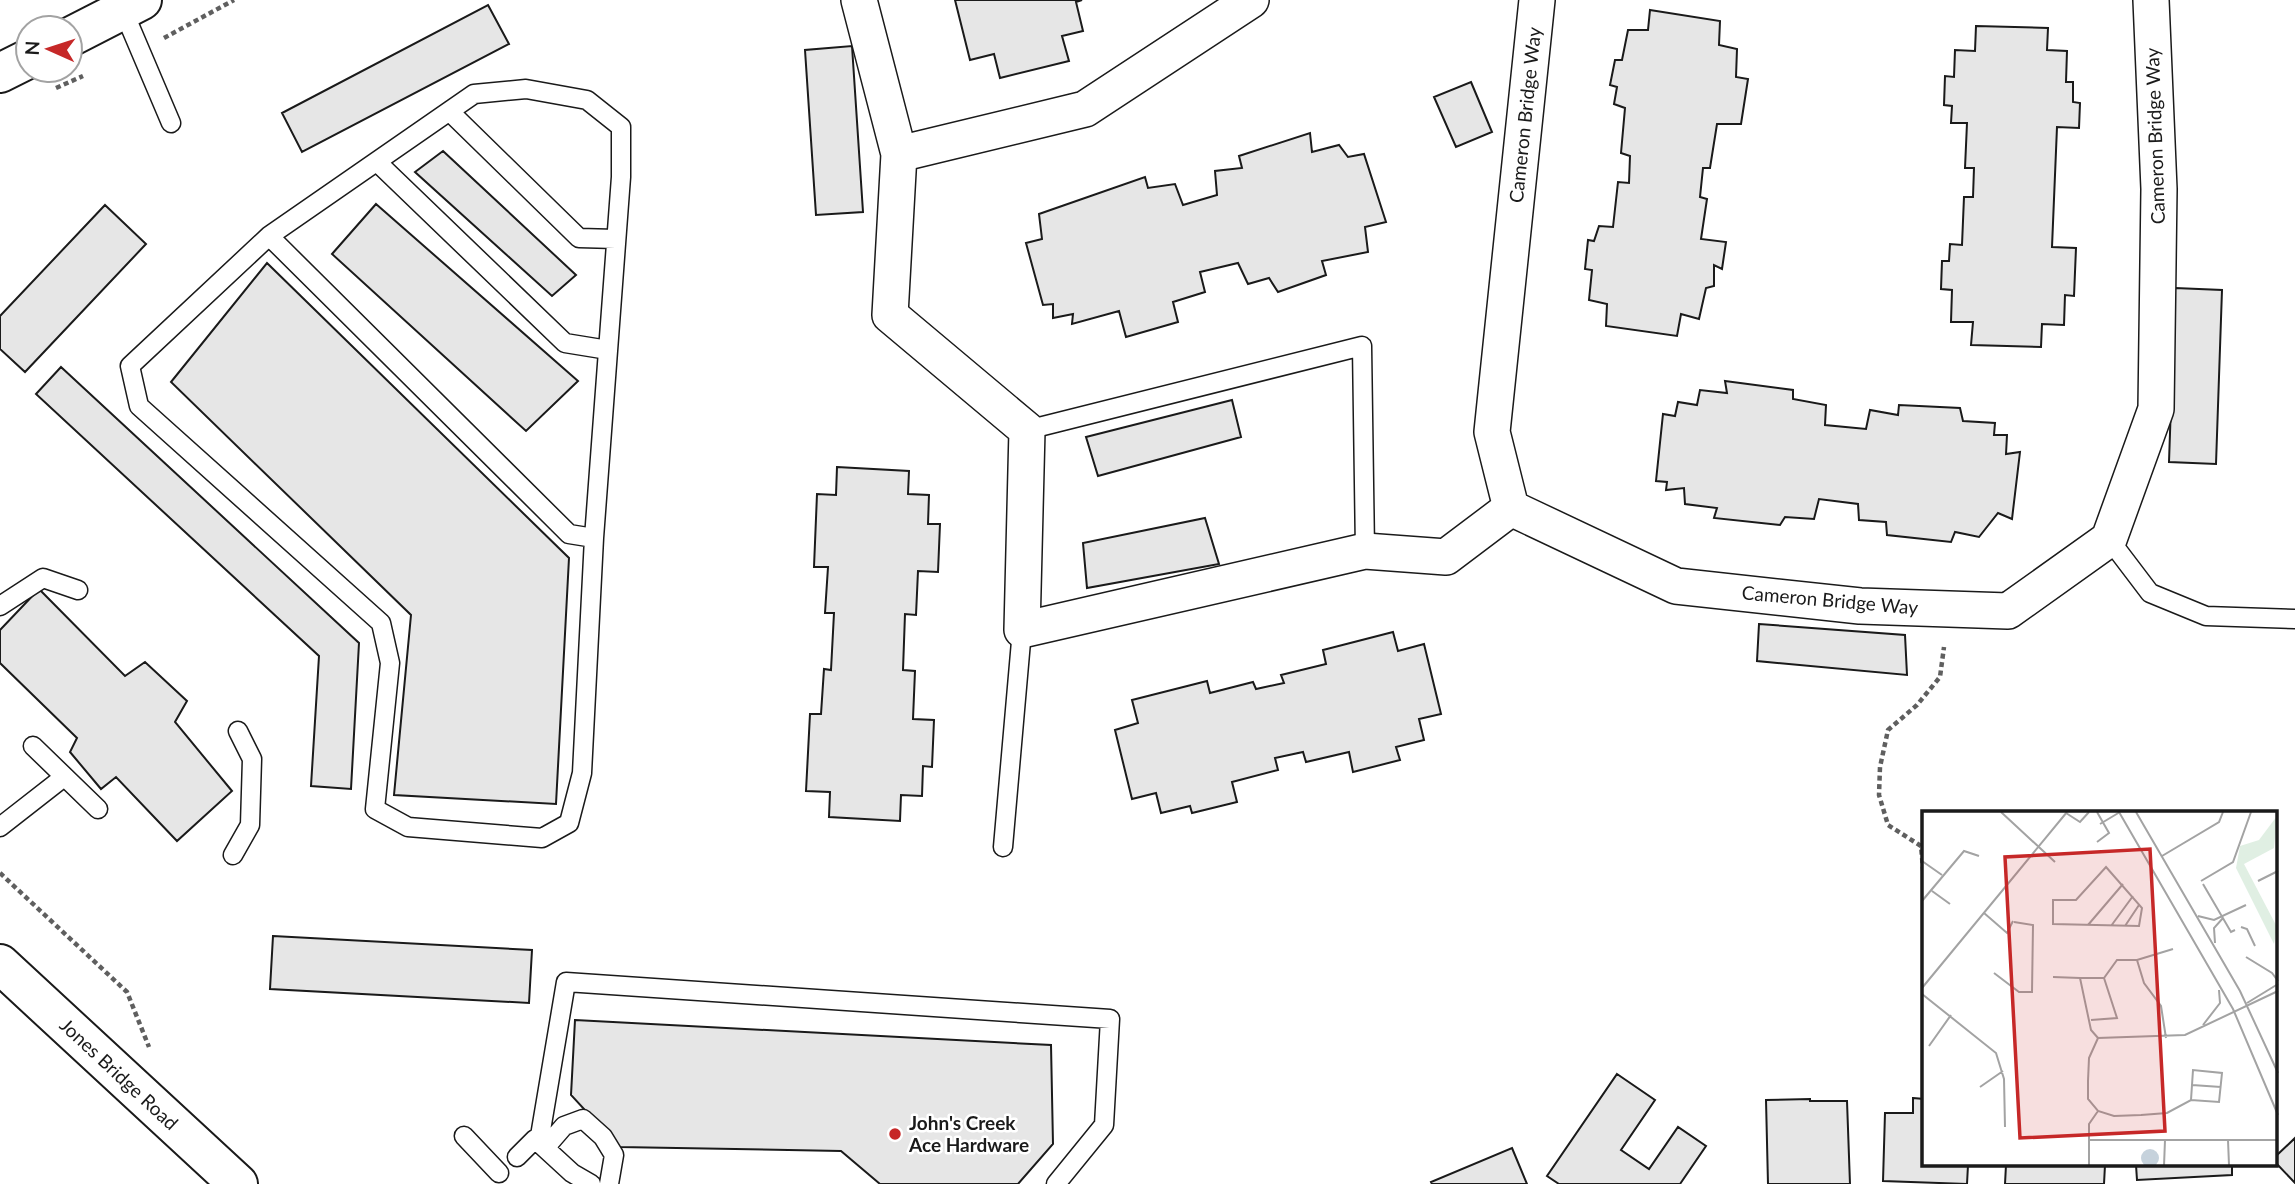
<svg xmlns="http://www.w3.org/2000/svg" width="2295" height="1184" font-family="Lato,sans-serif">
<rect width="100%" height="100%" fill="#fff"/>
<path fill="#e6e6e6" stroke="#1a1a1a" stroke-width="2" d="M955 0H1082L1076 2 1083 31 1062 36 1069 61 1000 78 994 54 970 60Z
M488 5 509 44 302 152 282 113Z
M1650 10 1720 21 1719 45 1737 49 1736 77 1748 79 1741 124H1717L1710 168H1703L1700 197 1707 199 1701 239 1726 242 1722 269 1714 265V286L1706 288 1699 319 1681 314 1677 336 1606 326 1607 304 1589 300 1592 270 1585 269 1588 240 1594 241 1599 226 1613 227 1618 182 1629 183 1630 156 1621 153 1625 108 1614 104 1617 87 1610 85 1615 60H1622L1628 30H1648Z
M1976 26 2048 28 2047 50 2067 51 2066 82H2073V102L2080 103 2079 128 2057 127 2052 247 2076 248 2074 296 2065 295 2064 325 2042 324 2041 347 1971 345 1973 322H1951L1952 290 1941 289 1942 261H1949L1950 244 1962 245 1964 197H1973L1974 168H1965L1967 123H1951L1952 106 1944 105 1945 76 1954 77 1955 50 1975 51Z
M852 46 863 212 816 215 805 50Z
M1471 82 1492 132 1456 147 1434 97Z
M1310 133 1312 152 1339 145 1348 157 1364 154 1386 222 1365 227 1368 252 1322 261 1326 275 1278 292 1269 278 1248 284 1238 263 1200 272 1205 292 1173 302 1178 322 1126 337 1119 311 1072 324 1073 314 1053 318V304L1043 305 1026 243 1042 239 1039 214 1145 177 1148 188 1175 184 1183 205 1217 195 1215 171 1242 168 1239 156Z
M443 151 576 275 552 296 415 172Z
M376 204 578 381 526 431 332 254Z
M105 205 146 244 25 372 0 349V316Z
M267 263 569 558 556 804 394 795 411 615 171 382Z
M2175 288 2222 290 2216 464 2169 462Z
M61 367 359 643 351 789 311 786 319 656 36 394Z
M1725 381 1793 390V399L1826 405 1825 425 1866 429 1870 410 1898 415 1899 405 1960 408 1963 421 1995 423 1994 435H2007L2006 454 2020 452 2012 519 1998 513 1979 537 1955 532 1951 542 1887 535 1886 522 1859 520 1858 504 1819 499 1814 519 1785 517 1780 525 1714 518 1717 508 1685 504 1684 488 1666 490 1667 482 1656 481 1663 414 1675 416 1678 402 1697 405 1700 390 1727 393Z
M1232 400 1241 437 1098 476 1086 437Z
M837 467 909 471 908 494 929 495 928 524H940L938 572 918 571 916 615 905 614 903 670 915 671 913 719 934 720 932 767 923 766 922 796 901 795 900 821 829 817 830 792 806 791 810 714H821L824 669 831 670 834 613H825L828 567H814L817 494 836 495Z
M1205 518 1219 564 1087 588 1083 543Z
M39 589 125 676 145 662 187 701 175 722 232 791 177 841 116 777 101 789 70 752 77 738 0 663V630Z
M1759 624 1905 635 1907 675 1757 661Z
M1393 632 1398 651 1424 644 1441 714 1419 719 1424 740 1396 747 1400 760 1353 772 1349 752 1306 762 1303 752 1275 758 1278 770 1232 782 1237 802 1192 813 1190 806 1161 813 1156 793 1132 799 1115 730 1138 723 1132 700 1207 681 1210 693 1253 682 1256 689 1284 683 1281 675 1326 664 1323 650Z
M273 936 532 950 529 1003 270 989Z
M575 1020 1051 1045 1053 1144 1018 1184H880L841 1151 619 1147 571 1095Z
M1617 1074 1655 1100 1621 1150 1649 1169 1678 1127 1706 1146 1680 1184H1559L1547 1176Z
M1913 1098 1924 1099V1165H1968L1967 1184 1883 1181 1885 1113H1913Z
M1810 1099V1101H1847L1850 1184H1768L1766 1100Z
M2295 1138V1183L2276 1163V1156Z
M1512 1148 1527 1184H1432L1431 1182Z
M2006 1165H2105L2104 1184H2005Z
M2136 1165H2232V1175L2137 1180Z"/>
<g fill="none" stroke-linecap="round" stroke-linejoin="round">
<defs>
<path id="service" d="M123 10 171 123
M526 89 587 100 621 127V177L594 538 582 773 569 823 542 838 408 827 375 809 390 663 381 623 139 406 130 366 269 236 474 94Z
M449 111 579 238 616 239
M377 162 565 343 608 350
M269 236 569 534 594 538
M1027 430 1362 346 1365 551
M2109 539 2150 593 2206 616 2295 619
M0 606 43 578 78 590
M33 746 98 809
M0 827 64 777
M1003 847 1022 630
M233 855 250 825 252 759 238 731
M464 1136 499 1173
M539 1142 566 982 1110 1019 1104 1125 1056 1184
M545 1148 564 1126 583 1119 603 1137 614 1155 609 1184
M517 1157 535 1139 572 1173 591 1184"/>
<path id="minor" d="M859 0 899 154 890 315 1027 430 1022 630 1365 551 1446 557 1511 508
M1537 0 1492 432 1511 508 1676 586 1860 606 2008 611 2109 539 2156 409 2159 189 2151 0
M899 154 1085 109 1251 0"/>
<path id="secondary" d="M0 964 238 1184"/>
<path id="trunk" d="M70 37 142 0
M0 73 28 59"/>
</defs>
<use href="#service" stroke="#1a1a1a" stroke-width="21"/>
<use href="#minor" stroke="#1a1a1a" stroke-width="38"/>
<use href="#secondary" stroke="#1a1a1a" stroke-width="42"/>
<use href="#trunk" stroke="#1a1a1a" stroke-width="42"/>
<path stroke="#5f5f5f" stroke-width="4.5" stroke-dasharray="5 3.5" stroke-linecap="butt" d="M164 38 234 0
M56 88 83 76
M0 873 127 992 149 1047
M1924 880 1921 846 1888 825 1879 795 1880 767 1888 730 1917 705 1940 677 1944 647"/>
<use href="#service" stroke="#fff" stroke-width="18"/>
<use href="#minor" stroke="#fff" stroke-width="35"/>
<use href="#secondary" stroke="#fff" stroke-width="38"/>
<use href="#trunk" stroke="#fff" stroke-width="38"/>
</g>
<circle fill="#c62828" stroke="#fff" stroke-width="2.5" cx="895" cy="1134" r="7"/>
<g text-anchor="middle" stroke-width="5" stroke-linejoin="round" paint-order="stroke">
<g font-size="19" fill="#1a1a1a" stroke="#fff">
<text transform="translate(1525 115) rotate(-84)" y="7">Cameron Bridge Way</text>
<text transform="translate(2155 136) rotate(-92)" y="7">Cameron Bridge Way</text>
<text transform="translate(1830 600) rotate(5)" y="7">Cameron Bridge Way</text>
<text transform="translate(119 1074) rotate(43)" y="7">Jones Bridge Road</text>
</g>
<g font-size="19" font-weight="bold" fill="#1a1a1a" stroke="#fff" text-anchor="start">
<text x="909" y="1130">John's Creek<tspan x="909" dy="22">Ace Hardware</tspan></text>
</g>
</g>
<g transform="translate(1922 811)">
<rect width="355" height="355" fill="#fff"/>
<path d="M355 5 352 37 322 53 355 116 352 133 314 57 318 35 337 29Z" fill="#e0efe3"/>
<path d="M219 347a9 9 0 1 1 18 0a9 9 0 1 1-18 0Z" fill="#c6d2dc"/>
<path fill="none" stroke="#a3a3a3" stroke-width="2" d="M79 1 133 51M197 1 311 198 356 304M214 1 318 180 356 262M144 2 158 11 167 1M178 13 198 1M175 31 187 22 175 1M240 45 297 11 301 1M0 50 20 64M184 56 220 97 217 115 131 113V89H154ZM279 70 311 51 329 1M336 70 356 60M281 73 309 121 313 119M10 80 28 93M0 90 42 40 57 45M62 102 85 122 91 110M276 105 292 109 324 94M166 114 201 73M189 115 211 85M203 115 217 94M319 116 325 118 333 135M293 132 292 117 301 107M324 146 350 162 356 170M215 149 222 172 239 195 244 227M72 162 97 181H110L111 114 92 111M131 166 158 167M0 177 145 1M0 183 74 242 82 268 83 316M325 192 356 173M169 209 195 207 182 167M281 214 298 192 297 179M176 227 169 219 158 167H182L195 149H215L251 138M7 235 29 204M270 274 299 276M58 276 81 260M269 289 271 259 300 262 297 291 269 289 245 302 219 304 192 305 176 300 166 288V270L167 247 176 227 263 224 356 180M176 300 167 313V329H356M167 329V355M306 329 307 354M242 355 243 329"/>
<path fill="#c62828" fill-opacity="0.15" stroke="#c62828" stroke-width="3.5" d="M228 38 243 320 98 327 83 46Z"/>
<rect width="355" height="355" fill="none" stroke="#1a1a1a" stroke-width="3.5"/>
</g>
<g transform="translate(49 49) rotate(273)"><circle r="33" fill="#ffffff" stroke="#a3a3a3" stroke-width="2"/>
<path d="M0-5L12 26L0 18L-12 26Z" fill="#c62828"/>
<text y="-10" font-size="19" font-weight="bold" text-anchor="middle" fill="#1a1a1a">N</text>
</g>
</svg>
